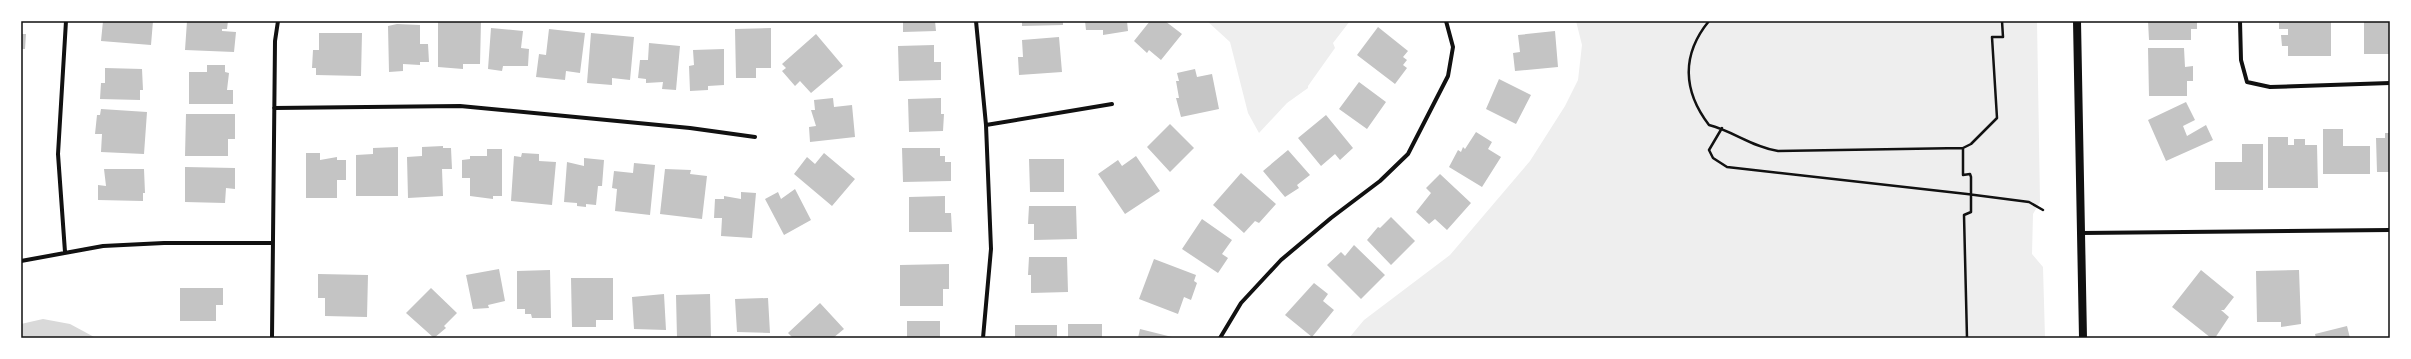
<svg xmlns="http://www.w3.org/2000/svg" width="2411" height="359" font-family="'IBM Plex Sans',sans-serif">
<rect width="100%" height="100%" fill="#fff"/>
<path fill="#eee" d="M1207 21H1350L1333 43 1335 48 1308 86V88L1287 103 1259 133 1248 113 1230 42Z
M1576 21H2037L2040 202 2033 214 2032 254 2043 267 2045 338H1349L1364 320 1450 255 1530 161 1565 106 1578 80 1582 45Z"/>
<path fill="#d9d9d9" d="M43 319 70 324 96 338H21V324Z"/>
<path fill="#c4c4c4" d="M103 21H153L151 45 101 41Z
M187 21H228L227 29H222V31L236 32 234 52 185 50Z
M438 21H481L480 64H463V69L438 67Z
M903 21H935L936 31 903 32Z
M1022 21H1063V25L1022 26Z
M1085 21H1127L1128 31 1103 35V30H1086Z
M1150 21H1165L1182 34 1161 60 1149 50 1147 53 1134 41Z
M2148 21H2197V29H2191V40H2149Z
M2279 21H2331V56H2288V46H2282L2281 35H2288V29H2279Z
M2364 21H2390V54H2364Z
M397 24 420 25V44H428L429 62H420V65L403 64V71L389 72 388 26Z
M1378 27 1408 51 1403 57 1407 60 1403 65 1407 68 1395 84 1357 55Z
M491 28 523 31 521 48 529 49 528 66H503L502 71 488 69Z
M771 28V68H756V78H736L735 29Z
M549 29 585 33 580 73 566 71 565 80 536 77 539 54 546 55Z
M1555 31 1558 67 1515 71 1513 53 1520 52 1518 35Z
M319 33H362L361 76 316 75V68H312L313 50H319Z
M591 33 634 37 630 80 612 78V85L587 83Z
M21 34H26L25 49H21Z
M816 34 843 66 811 93 800 81 795 86 782 71 786 68 782 64Z
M1059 37 1062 72 1019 75 1018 57H1023L1022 40Z
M649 43 680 46 676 90 662 89 663 82 646 83V79L638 78 640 60H648Z
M934 45V62H941V80L899 81 898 46Z
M2148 48H2184L2185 67 2193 66V81H2187V96H2149Z
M724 49V85L708 86V90L690 91 689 66 694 65 693 50Z
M207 65H225V72L229 73 227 90H233V104H189V72H207Z
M105 68 142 69 143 90H140V100L100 99 101 83H105Z
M1195 69 1197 77 1212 74 1219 109 1181 117 1176 98H1179L1176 81H1179L1177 73Z
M1499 79 1531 95 1516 124 1486 109Z
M1359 82 1386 102 1367 129 1339 109Z
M833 98 834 107 852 105 855 137 810 142 809 127 816 126 811 110H815L814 100Z
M941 98V114H944L943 131 909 132 908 99Z
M2186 102 2195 120 2183 126 2187 136 2206 125 2213 140 2166 161 2148 120Z
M101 109 147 112 144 154 101 152 102 134H95L97 115H100Z
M186 114H235V139H228V156H185Z
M1326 115 1353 148 1340 160 1335 154 1321 166 1298 138Z
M1170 124 1194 148 1170 172 1147 147Z
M2323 129H2343V146H2370V174H2323Z
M1476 132 1492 142 1488 149 1501 157 1482 187 1449 167 1458 150 1461 152 1463 147 1465 149Z
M2385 133H2390V172H2377L2376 138H2385Z
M2268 137H2288V145H2294V139H2305V145H2317L2318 188H2268Z
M2242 144H2263V190H2215V162H2242Z
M443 146V148H451L452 169H442L443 196 408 198 407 157 422 156V147Z
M398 147V196H356V155L373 154V148Z
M902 148H940V156H945V162H951V181L903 182Z
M487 149H502V196H493V199L470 196V178H462V160L470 159V156H487Z
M1288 150 1310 175 1297 185 1299 188 1285 197 1263 171Z
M306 153H320V160L337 157V160H346V180H337V198H306Z
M522 153 539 154V161L556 162 552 205 511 201 514 156 521 157Z
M824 153 855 179 832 206 794 174 807 157 815 164Z
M1136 156 1160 191 1125 214 1098 174 1118 160 1122 166Z
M584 158 604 160 602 186H598L596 205 586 204V207L577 206V203L564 202 567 162 584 166Z
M1029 159H1064V192H1030Z
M634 163 655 165 650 215 615 211 617 189 612 188 614 171 633 173Z
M185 167 235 168V189L226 188 225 203 185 202Z
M104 169H144L145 193H143V201L98 200V185L106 186Z
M665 169 691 170 690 174 707 176 702 219 660 214Z
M1241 173 1276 204 1259 223 1255 221 1244 233 1213 205Z
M1440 174 1471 203 1447 230 1435 219 1429 224 1416 212 1431 193 1426 188Z
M795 189 811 220 784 235 765 199 778 192 781 199Z
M741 192 756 193 752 238 721 236 722 218H714L715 199H724V196L741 199Z
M945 196V213H951L952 232H909V197Z
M1029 206H1076L1077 239 1034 240V224H1028Z
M1391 217 1415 241 1391 265 1367 240 1378 227 1380 228Z
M1202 219 1232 240 1222 254 1228 258 1218 273 1182 249Z
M1354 245 1385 275 1361 299 1327 265 1341 252 1345 256Z
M1029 257H1067L1068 292 1031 293V275H1028Z
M1154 259 1196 275 1194 281 1197 283 1191 300 1184 297 1178 314 1139 299Z
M949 264V289H943V306H900V265Z
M499 269 505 301 488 305 489 308 473 309 466 275Z
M550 270 551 318H532L531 314H525V309H517V271Z
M2201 270 2234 297 2224 310H2221L2229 317 2215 338H2211L2172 307Z
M2299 270 2301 324 2281 327V322H2257L2256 271Z
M318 274 368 275 367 317 325 316V298H318Z
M571 278H613V320H596V327H572Z
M1314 283 1328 294 1323 301 1334 310 1312 337 1285 315Z
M180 288H223V305H216V321H180Z
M431 288 457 313 444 326 446 328 434 338 406 313Z
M664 294 666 330 634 329 632 297Z
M710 294 711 338H677L676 295Z
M768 298 770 333 737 332 735 299Z
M820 303 844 329 833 338H793L788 333Z
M907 321H940V338H907Z
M1068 324H1102V338H1068Z
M1015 325H1057V338H1015Z
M2347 326 2350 338H2316L2315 334Z
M1140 329 1172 337V338H1138Z"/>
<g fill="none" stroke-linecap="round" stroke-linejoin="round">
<path stroke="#111" stroke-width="2.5" d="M1709 21C1681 55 1683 91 1709 125 1733 131 1752 147 1778 151L1963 148 1971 144 1997 118 1992 37H2003L2002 21
M1722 128 1709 150 1713 158 1727 167 1967 194 2029 202 2043 210
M1963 148V175L1970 174 1971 177V212L1964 215 1967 338"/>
<path stroke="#111" stroke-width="4" d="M976 21 986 125 991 249 983 338
M2240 21 2241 60 2247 82 2270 87 2390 83
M274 108 460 106 690 128 755 137
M986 125 1112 104
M2081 233 2390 230
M65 252 58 154 66 21
M21 261 103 246 164 243H273
M272 338 275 41 278 21
M1220 338 1241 303 1281 260 1331 218 1380 181 1408 154 1448 76 1453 47 1446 21"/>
<path stroke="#111" stroke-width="8" d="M2077 21 2083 338"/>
</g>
<rect width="2411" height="359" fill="none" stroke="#ffffff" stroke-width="44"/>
<rect x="22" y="22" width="2367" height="315" fill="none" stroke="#111" stroke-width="1.5"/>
</svg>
